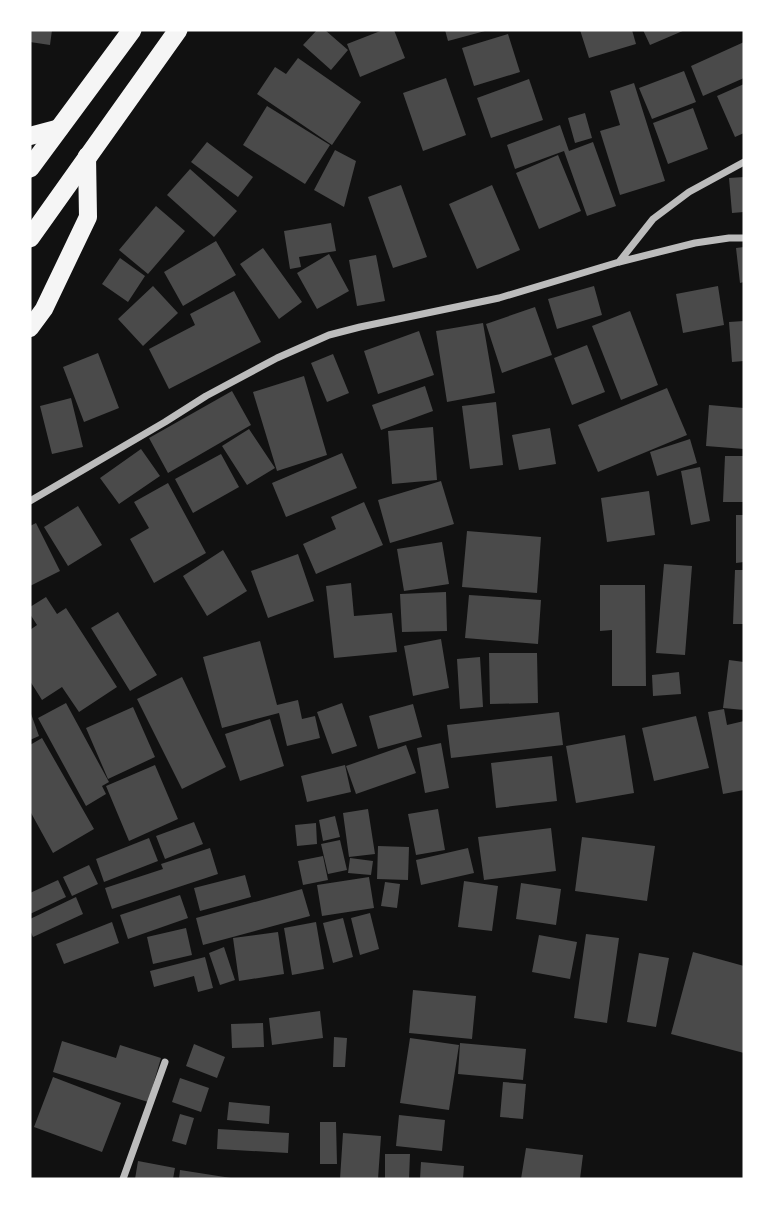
<svg xmlns="http://www.w3.org/2000/svg" width="774" height="1209" font-family="Ubuntu,sans-serif">
<rect width="100%" height="100%" fill="#111"/>
<path fill="#4a4a4a" d="M30 30H52L50 45 30 42Z
M317 30H325L348 50 331 70 303 45Z
M383 30H394L405 58 360 77 347 44Z
M445 30H485V31L448 41Z
M580 30H632L636 44 589 58Z
M643 30H685L650 45Z
M508 34 520 72 474 86 462 48Z
M744 42V78L703 96 691 66Z
M298 58 361 102 332 145 257 94 275 67 286 74Z
M684 71 696 102 652 119 639 88Z
M446 78 466 135 423 151 403 93Z
M529 79 543 120 491 138 477 98Z
M634 83 665 181 620 195 600 131 620 125 610 91Z
M744 84V133L735 137 717 96Z
M267 106 330 145 305 184 243 145Z
M693 108 708 149 668 164 653 123Z
M585 113 592 138 575 143 568 118Z
M560 125 569 151 593 142 616 206 587 216 564 151 515 169 507 145Z
M207 142 253 177 238 197 191 162Z
M335 150 356 161 344 207 314 190Z
M558 155 581 211 539 229 516 173Z
M190 169 237 211 214 237 167 195Z
M744 177V212L732 213 729 178Z
M401 185 427 257 393 268 368 197Z
M492 185 520 250 477 269 449 204Z
M156 206 185 231 148 274 119 250Z
M331 223 336 251 299 257 301 267 290 269 284 231Z
M216 241 236 275 183 306 164 272Z
M744 247V282L740 283 736 248Z
M263 248 302 302 279 319 240 264Z
M329 254 349 291 317 309 297 273Z
M376 255 385 301 357 306 349 260Z
M120 258 145 276 128 302 102 284Z
M153 286 178 313 143 346 118 319Z
M594 286 602 315 557 329 548 299Z
M718 286 724 325 683 333 676 294Z
M234 291 261 342 169 389 149 349 195 325 190 314Z
M535 307 552 355 502 373 486 324Z
M630 311 658 385 621 400 592 326Z
M744 321V361L732 362 729 322Z
M483 323 495 393 447 402 436 331Z
M419 331 434 375 378 394 364 351Z
M587 345 605 392 572 405 554 358Z
M98 353 119 408 84 422 63 367Z
M333 354 349 393 327 402 311 363Z
M304 376 327 455 277 471 253 392Z
M425 386 433 411 381 430 372 405Z
M667 388 687 435 598 472 578 425Z
M232 391 251 425 168 473 149 438Z
M71 398 83 447 52 454 40 406Z
M496 402 503 465 470 469 462 406Z
M709 405 744 408V449L706 446Z
M433 427 437 480 392 484 388 431Z
M550 428 556 464 519 470 512 435Z
M249 429 275 468 247 485 222 446Z
M690 439 697 463 657 476 650 452Z
M141 449 160 476 119 504 100 478Z
M342 453 357 488 286 517 272 483Z
M221 454 239 487 193 513 175 479Z
M725 456H744V502H723Z
M700 467 710 521 691 525 681 471Z
M441 481 454 524 390 543 378 500Z
M168 483 206 553 154 583 130 539 149 528 134 502Z
M649 491 655 535 607 542 601 498Z
M364 502 383 545 316 574 303 544 336 529 331 517Z
M78 506 102 545 68 566 44 527Z
M736 515H744V562L736 563Z
M36 523 60 571 30 586V526Z
M467 531 541 537 537 593 462 587Z
M442 542 449 584 404 591 397 549Z
M223 550 247 591 207 616 183 576Z
M298 554 314 601 268 618 251 571Z
M664 564 692 566 685 655 656 653Z
M735 570H744V624H733Z
M351 583 354 616 392 613 397 652 334 658 326 586Z
M600 585H645L646 686H612V630L600 631Z
M446 592 447 631 402 632 400 594Z
M469 595 541 600 538 644 465 638Z
M46 597 57 614 66 608 117 687 79 712 62 687 42 700 30 681V630L37 625 30 614V607Z
M118 612 157 675 130 691 91 628Z
M441 639 449 688 413 696 404 646Z
M260 641 277 705 298 700 302 719 315 716 320 738 287 746 279 713 222 728 203 657Z
M489 653H537L538 703 490 704Z
M480 657 483 707 460 709 457 659Z
M729 660 744 662V710L723 708Z
M679 672 681 694 653 696 652 675Z
M182 677 226 767 182 789 137 699Z
M66 703 109 782 102 786 106 794 86 806 38 718Z
M342 703 357 746 332 754 317 712Z
M413 704 422 737 378 749 369 716Z
M133 707 155 757 108 779 86 728Z
M724 709 727 725 744 721V790L723 794 708 712Z
M30 711 39 736 30 740Z
M559 712 563 745 451 758 447 725Z
M696 716 709 768 654 781 642 728Z
M270 719 284 766 240 781 225 734Z
M625 735 634 793 576 803 566 746Z
M42 738 94 829 53 853 30 811V745Z
M441 743 449 788 425 793 417 748Z
M406 745 416 773 356 794 346 766Z
M552 756 557 801 496 808 491 763Z
M155 765 178 819 129 841 106 786Z
M345 765 351 792 307 802 301 776Z
M368 809 375 854 349 857 343 813Z
M438 809 445 850 416 855 408 814Z
M335 816 340 837 323 841 319 820Z
M194 822 203 844 165 859 156 836Z
M316 823 317 844 297 846 295 825Z
M551 828 556 871 484 880 478 837Z
M582 837 655 846 647 901 575 891Z
M149 838 158 861 104 882 96 859Z
M340 840 347 870 328 874 321 844Z
M378 846 409 847 408 880 377 879Z
M210 848 218 874 112 909 105 888 163 869 161 864Z
M468 848 474 873 421 885 416 860Z
M323 856 328 880 303 885 298 861Z
M350 858 373 861 371 875 348 873Z
M89 865 98 884 72 896 63 877Z
M245 875 251 897 200 911 194 888Z
M369 877 374 908 322 916 317 885Z
M58 880 66 897 30 914V893Z
M464 881 498 886 492 931 458 927Z
M385 882 400 884 397 908 381 906Z
M521 883 561 889 556 925 516 919Z
M302 889 310 916 203 945 196 918Z
M180 895 188 918 128 939 120 915Z
M76 897 83 914 33 937 30 930V919Z
M370 913 379 949 360 955 351 918Z
M343 918 353 957 333 963 323 923Z
M112 922 119 943 64 964 56 944Z
M316 922 324 969 292 975 284 928Z
M186 928 192 955 153 964 147 937Z
M278 932 284 974 239 981 233 938Z
M586 934 619 938 607 1023 574 1018Z
M539 935 577 942 570 979 532 972Z
M224 947 235 980 220 985 209 953Z
M693 952 744 966V1053L671 1034Z
M639 953 669 958 656 1027 627 1022Z
M205 957 213 988 198 992 194 976 154 987 150 971Z
M413 990 476 996 472 1039 409 1033Z
M320 1011 323 1038 272 1045 269 1018Z
M263 1023 264 1047 232 1048 231 1024Z
M334 1037 347 1038 345 1067H333Z
M410 1038 459 1045 449 1110 400 1103Z
M62 1041 116 1058 120 1045 161 1058 148 1102 53 1072Z
M460 1043 526 1049 523 1080 458 1074Z
M194 1044 225 1057 217 1078 186 1066Z
M53 1077 121 1103 102 1152 34 1127Z
M180 1078 209 1088 201 1112 172 1102Z
M503 1082 526 1084 523 1119 500 1117Z
M229 1102 270 1106 269 1124 227 1120Z
M180 1114 194 1118 186 1145 172 1141Z
M399 1115 445 1120 442 1151 396 1146Z
M320 1122H336L337 1164H320Z
M218 1129 289 1133 288 1153 217 1149Z
M343 1133 381 1136 378 1179H340Z
M526 1148 583 1155 580 1179H521Z
M385 1154H410L409 1179H385Z
M138 1161 175 1168 173 1179H135Z
M421 1162 464 1166 463 1179H420Z
M180 1170 231 1178V1179H179Z"/>
<g fill="none" stroke-linecap="round" stroke-linejoin="round">
<path stroke="#bcbcbc" stroke-width="7" d="M619 262 653 219 689 192 744 162
M30 501 165 422 206 396 277 358 329 335 360 327 499 298 619 262 695 243 729 238H744
M123 1179 165 1062"/>
<path stroke="#f5f5f5" stroke-width="18" d="M30 136 60 128
M30 328 44 309 88 217 87 156"/>
<path stroke="#f5f5f5" stroke-width="19" d="M30 168 132 30
M30 238 178 30"/>
</g>
<rect width="774" height="1209" fill="none" stroke="#ffffff" stroke-width="63"/>
</svg>
